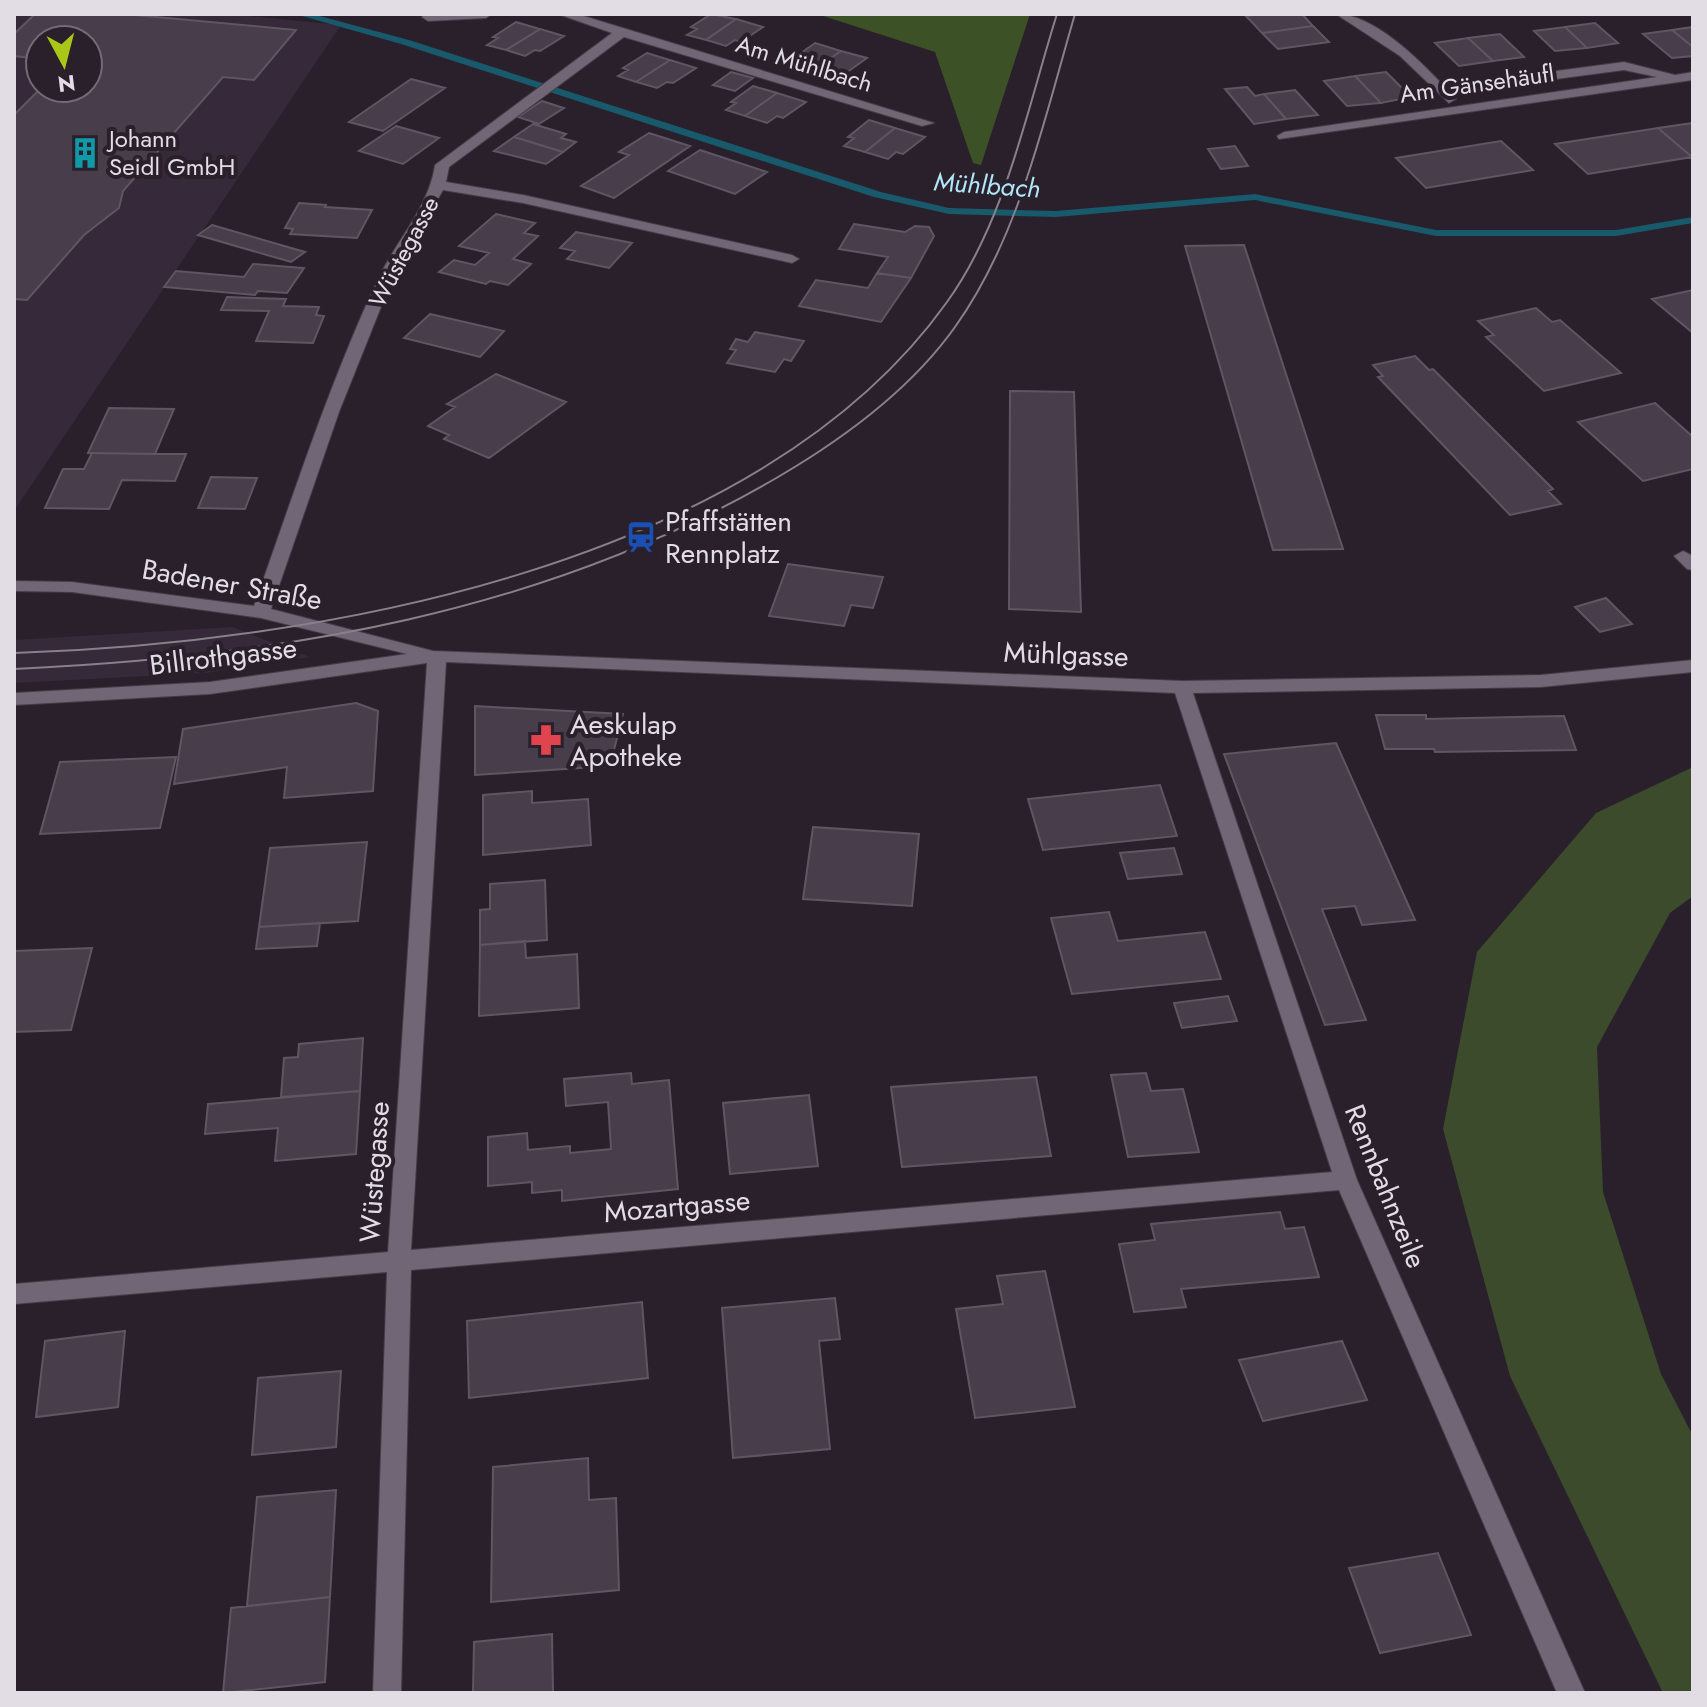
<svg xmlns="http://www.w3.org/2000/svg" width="1707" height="1707" font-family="Jost,sans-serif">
<rect width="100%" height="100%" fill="#29202c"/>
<path fill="#35293a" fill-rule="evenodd" d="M14 14H229L341 25 14 511ZM40 40H88V88H40Z
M232 627 310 657 206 673 14 683V640Z"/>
<path fill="#3b4b2b" d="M1693 767V896L1670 913 1597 1047 1603 1192 1661 1374 1693 1436V1693H1663L1510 1376 1443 1129 1477 952 1596 813Z"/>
<path fill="#3d5127" d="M817 14H1030L981 165 973 163 935 52Z"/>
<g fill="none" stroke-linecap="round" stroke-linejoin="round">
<path fill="#18596b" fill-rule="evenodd" d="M295 14H312L409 40 881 192 949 208 1056 211 1255 194 1436 230H1616L1693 217V223L1616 236H1436L1255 200 1056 217 949 214 874 197 401 44Z"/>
</g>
<path fill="#473d4b" stroke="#5f5563" stroke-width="2" d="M35 14H124L296 30 254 80 223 77 123 191 119 208 84 235 27 300 14 299V115L41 88H88V40H40V59L14 56V34Z
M711 14 736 19 706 40 687 35 697 29 691 27Z
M1261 14H1302L1313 26 1262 33 1246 16Z
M736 19 763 27 741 42 735 40 726 46 706 40Z
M516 22 540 29 506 50 487 45 498 38 493 37Z
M1595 23 1618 43 1587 48 1565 27Z
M1313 26 1329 42 1278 49 1262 33Z
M1565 27 1587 48 1555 51 1534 31Z
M1693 27V47L1672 30Z
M540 29 564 36 540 51 535 50 525 56 506 50Z
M1672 30 1693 47V56L1672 58 1643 34Z
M1500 34 1524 57 1493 61 1468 38Z
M1468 38 1493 61 1459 66 1435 43Z
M815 43 841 51 810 72 790 66 800 60 794 58Z
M841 51 867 58 846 73 840 72 831 78 810 72Z
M647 53 670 60 636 82 618 76 628 70 623 68Z
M670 60 696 68 673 83 667 82 657 88 636 82Z
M731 72 753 78 735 91 713 85Z
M1386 72 1411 97 1381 103 1355 76Z
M1355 76 1381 103 1347 106 1324 81Z
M411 79 445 88 383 131 349 122Z
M753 86 777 93 745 116 726 110 736 103 731 102Z
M1247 87 1255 96 1264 94 1286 119 1254 124 1225 89Z
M1295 90 1318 115 1286 119 1264 94Z
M777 93 806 102 783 118 777 116 767 123 745 116Z
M542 101 564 108 539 124 518 117Z
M869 120 895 128 865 152 844 146 854 138 848 137Z
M1693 123 1692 157 1658 128Z
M533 124 566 134 561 138 576 142 563 152 514 137Z
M396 126 439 138 403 164 359 151Z
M895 128 925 137 903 154 896 152 888 159 865 152Z
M1658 128 1692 157 1588 174 1555 144Z
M649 133 690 146 614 198 581 186 629 155 619 152Z
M514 137 563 152 546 164 494 151Z
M1501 141 1533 170 1426 188 1396 158Z
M1235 146 1248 166 1221 169 1208 149Z
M700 150 767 172 735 194 668 171Z
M299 203 326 205 325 207 372 210 357 238 290 234 293 229 285 228Z
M496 214 535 223 524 233 538 236 513 259 531 264 508 285 490 281 486 284 439 272 454 260 475 265 489 253 459 246Z
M854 224 905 232 915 226 929 227 934 236 911 278 877 273 888 257 839 249Z
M212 225 305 252 291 262 198 235Z
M576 232 632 243 609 268 567 259 575 251 560 248Z
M1244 245 1343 549 1273 550 1185 246Z
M253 264 304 268 287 293 258 291 255 295 164 287 176 271 244 277Z
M877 273 911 278 881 322 799 306 816 280 868 288Z
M1693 290V333L1652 299Z
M227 297 286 299 283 306 319 307 316 315 324 316 313 343 256 341 269 311 221 310Z
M1536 308 1552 322 1560 320 1621 373 1544 391 1486 337 1494 335 1478 321Z
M430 314 504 331 480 357 404 338Z
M755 332 804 341 791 361 784 359 775 372 727 363 736 350 730 349 736 339 748 342Z
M1415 356 1429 370 1433 369 1553 489 1548 491 1561 504 1510 515 1378 377 1383 376 1373 365Z
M496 374 566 402 489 458 444 439 449 435 428 426 455 407 447 404Z
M1010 391 1074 392 1081 612 1009 609Z
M1655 403 1693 437V469L1643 481 1578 422Z
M109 408 174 409 155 454 88 453Z
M92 453 155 454H186L175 481 122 480 109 509 45 508 63 469H84Z
M211 477 257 478 245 509 198 508Z
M788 564 883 577 873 608 851 605 844 626 769 616Z
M1606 598 1632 624 1600 632 1575 607Z
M356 703 378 711 373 791 284 798 287 767 174 784 183 729Z
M475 706 623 714 610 766 475 775Z
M1376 715H1426V719L1564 716 1576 750 1435 752 1434 749H1385Z
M1336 743 1415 920 1362 925 1355 906 1322 909 1366 1020 1325 1025 1224 754Z
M176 757 160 828 40 834 60 762Z
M1160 785 1177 836 1043 850 1028 799Z
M532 791V803L588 799 591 845 483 855V795Z
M813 827 919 834 912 906 803 899Z
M367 842 358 921 259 927 270 848Z
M1174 848 1182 874 1128 879 1120 853Z
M545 880 547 940 480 945V910L490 909V884Z
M1109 912 1118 941 1205 932 1221 979 1072 994 1051 918Z
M320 923 317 946 256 949 259 927Z
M525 941 526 958 577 954 579 1008 479 1016 480 945Z
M92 948 71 1030 14 1032V951Z
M1228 996 1237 1021 1182 1028 1174 1003Z
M363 1038 360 1091 281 1097 284 1058 298 1057 299 1044Z
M631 1073 632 1084 669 1080 678 1189 562 1201V1190L532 1193V1182L488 1186V1137L527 1133 528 1150 570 1146V1153L611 1149 608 1102 566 1106 564 1079Z
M1146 1073 1151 1091 1183 1089 1199 1152 1128 1157 1111 1075Z
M1036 1077 1051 1156 902 1167 891 1087Z
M360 1091 356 1154 275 1161 278 1128 205 1134 208 1104Z
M809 1095 818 1166 730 1174 723 1103Z
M1280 1212 1285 1229 1304 1227 1319 1277 1181 1289 1186 1307 1134 1312 1119 1244 1155 1240 1151 1224Z
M1045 1271 1075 1407 975 1418 956 1309 1003 1304 997 1276Z
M835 1298 840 1339 819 1341 830 1449 733 1458 722 1308Z
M642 1302 648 1378 469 1398 467 1321Z
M125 1331 118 1407 36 1417 45 1341Z
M1342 1341 1367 1400 1263 1421 1239 1360Z
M341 1371 336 1447 252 1455 258 1378Z
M588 1458 589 1500 616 1498 619 1590 491 1602 493 1467Z
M336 1490 330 1597 247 1606 257 1497Z
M1438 1553 1471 1635 1380 1653 1349 1568Z
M330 1597 325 1682 223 1693 231 1608Z
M552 1634 553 1693H473L474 1642Z"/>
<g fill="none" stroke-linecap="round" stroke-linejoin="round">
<defs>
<path id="minor" d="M425 14H492L486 18 428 21 422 17Z
M558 14H577L934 123 922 126 624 37 449 167 446 182 523 195 792 255 799 259 792 263 523 203 443 190 393 277 339 412 271 609 433 651 1182 681 1541 675 1693 660V672L1541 687 1193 693 1357 1180 1585 1693H1557L1339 1190 411 1270 401 1693H373L387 1272 14 1304V1284L388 1252 427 663 210 694 14 705V693L210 682 407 654 261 618 72 592 14 591V581L72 582 254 606C293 496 329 384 378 279 396 241 429 207 435 165L612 33ZM446 662 1175 693 1332 1172 411 1250Z
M1336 14C1374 14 1418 59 1444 86L1624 62 1675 75 1693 72V80L1279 139 1277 136 1284 132 1657 77 1624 70 1450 93 1456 99 1449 103 1400 56Z
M1683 551 1693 556V570L1687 569 1674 556Z"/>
</defs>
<use href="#minor" stroke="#433c46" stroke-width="2"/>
<use href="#minor" fill="#706675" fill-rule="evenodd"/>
<path stroke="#88808b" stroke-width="2" d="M14 653C317 643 758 567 947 302 1006 220 1027 109 1057 14
M14 669C279 657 546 613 778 477 843 439 911 389 955 327 1020 236 1044 119 1075 14"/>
</g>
<defs>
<symbol id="building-bare" viewBox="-9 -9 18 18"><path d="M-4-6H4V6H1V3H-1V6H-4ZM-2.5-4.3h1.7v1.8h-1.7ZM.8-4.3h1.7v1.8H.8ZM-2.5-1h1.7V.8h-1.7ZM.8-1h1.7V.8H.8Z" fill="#0f9aa8" stroke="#29202c" stroke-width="2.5" paint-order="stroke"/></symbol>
<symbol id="station-bare" viewBox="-9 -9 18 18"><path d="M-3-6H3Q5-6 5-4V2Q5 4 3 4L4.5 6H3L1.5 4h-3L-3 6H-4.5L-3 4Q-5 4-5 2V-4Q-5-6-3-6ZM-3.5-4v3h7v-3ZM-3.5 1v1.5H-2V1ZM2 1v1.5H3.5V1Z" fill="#1a4fb4" stroke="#29202c" stroke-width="2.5" paint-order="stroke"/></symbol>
<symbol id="pharmacy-bare" viewBox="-9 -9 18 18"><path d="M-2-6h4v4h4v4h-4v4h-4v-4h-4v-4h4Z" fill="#e0444e" stroke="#29202c" stroke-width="2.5" paint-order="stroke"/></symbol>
</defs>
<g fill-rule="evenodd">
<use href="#building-bare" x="63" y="131" width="44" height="44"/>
<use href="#station-bare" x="619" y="515" width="44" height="44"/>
<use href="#pharmacy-bare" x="524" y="718" width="44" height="44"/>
</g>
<g text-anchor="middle" stroke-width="8" stroke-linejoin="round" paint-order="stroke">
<g font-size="24" fill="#e2dce5" stroke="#29202c">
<text transform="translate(804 64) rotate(17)" y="8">Am Mühlbach</text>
<text transform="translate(1477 84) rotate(-8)" y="8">Am Gänsehäufl</text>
<text transform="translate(404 252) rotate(-62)" y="8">Wüstegasse</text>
</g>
<g font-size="24" fill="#e2dce5" stroke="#29202c" text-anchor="start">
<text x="109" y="147">Johann<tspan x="109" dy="28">Seidl GmbH</tspan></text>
</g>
<g font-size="26" font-style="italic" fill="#b0e6f8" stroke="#29202c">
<text transform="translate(987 185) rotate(4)" y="9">Mühlbach</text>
</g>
<g font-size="28" fill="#e2dce5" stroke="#29202c" text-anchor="start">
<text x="665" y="531">Pfaffstätten<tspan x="665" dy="32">Rennplatz</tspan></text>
<text x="570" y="734">Aeskulap<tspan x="570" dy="32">Apotheke</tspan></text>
</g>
<g font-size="28" fill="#e2dce5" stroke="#29202c">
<text transform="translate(232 584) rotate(10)" y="10">Badener Straße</text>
<text transform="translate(1066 654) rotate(2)" y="10">Mühlgasse</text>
<text transform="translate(223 656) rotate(-7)" y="10">Billrothgasse</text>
<text transform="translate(374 1172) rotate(-86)" y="10">Wüstegasse</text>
<text transform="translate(1386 1186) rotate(68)" y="10">Rennbahnzeile</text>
<text transform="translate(677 1206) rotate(-5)" y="10">Mozartgasse</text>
</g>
</g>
<rect width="1707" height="1707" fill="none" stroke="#e2dce5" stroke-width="32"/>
<g transform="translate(64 64) rotate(173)"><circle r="38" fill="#29202c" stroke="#736b76" stroke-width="2"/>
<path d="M0-6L14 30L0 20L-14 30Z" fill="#aac717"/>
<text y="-12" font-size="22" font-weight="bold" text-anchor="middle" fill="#e2dce5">N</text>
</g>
</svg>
